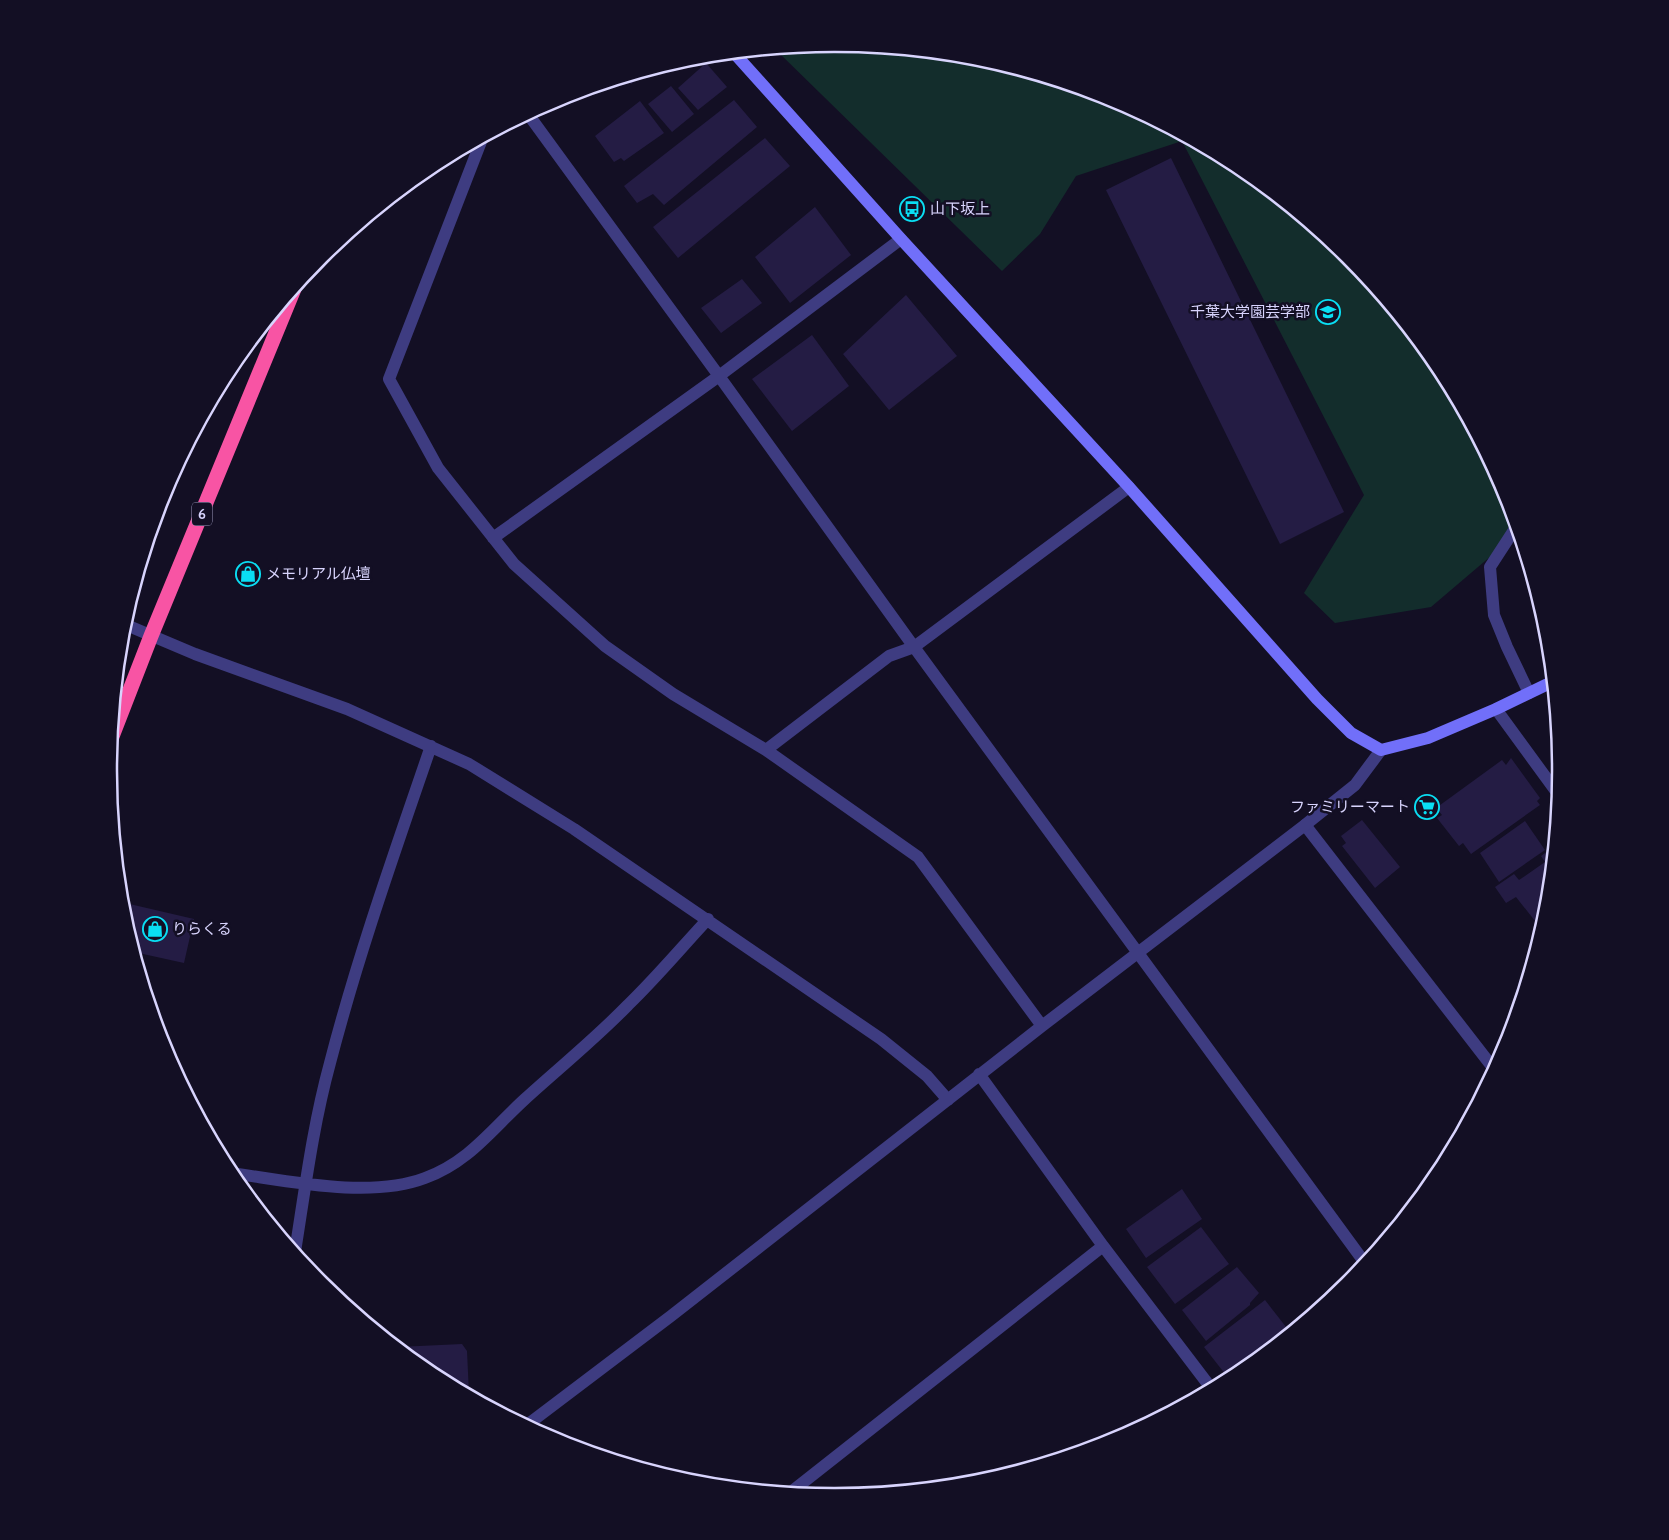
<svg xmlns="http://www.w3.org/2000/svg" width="1669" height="1540" font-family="Cabin,'Noto Sans JP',sans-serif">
<rect width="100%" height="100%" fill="#130f24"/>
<path fill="#132d2c" d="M835 44 976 58 1113 99 1238 166 1348 257 1439 367 1506 492 1518 533 1431 607 1335 623 1304 593 1364 495 1182 141 1076 176 1040 234 1002 271 776 50Z"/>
<path fill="#241c44" d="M706 63 727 87 698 110 678 88Z
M647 72 631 84 626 78Z
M671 86 694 114 672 132 648 104Z
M734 100 757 127 664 205 653 194 637 203 624 186Z
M640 101 664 133 624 161 621 158 614 162 595 136Z
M765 138 790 166 678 258 653 227Z
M1171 158 1344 512 1280 544 1106 190Z
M815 207 851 255 790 303 755 257Z
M742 279 762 303 721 333 701 308Z
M906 295 957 356 889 410 843 354Z
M812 335 849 386 792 431 752 379Z
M1511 758 1540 798 1537 801 1540 805 1471 854 1463 843 1459 846 1437 818 1442 815 1436 808 1502 760 1506 765Z
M1362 820 1400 867 1375 888 1342 846 1346 843 1341 836Z
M1525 821 1545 850 1499 882 1480 853Z
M1553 847 1547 912 1535 921 1516 897 1506 903 1495 887 1514 874 1519 880 1525 876 1545 862 1541 856Z
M121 902 194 919 184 963 134 952 122 911Z
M1182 1189 1202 1219 1146 1258 1126 1229Z
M1201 1227 1229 1264 1175 1304 1147 1267Z
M1237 1267 1259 1293 1250 1303V1305L1206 1341 1182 1310Z
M1265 1300 1290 1332 1238 1374 1229 1379 1204 1347Z
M462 1344 467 1351 469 1394 431 1374 398 1347Z"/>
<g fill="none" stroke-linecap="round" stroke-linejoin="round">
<path stroke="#3e3c81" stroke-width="12" d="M1342 252 1367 280
M1516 527 1490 567 1494 615 1507 647 1529 693
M1305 825 1494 1069"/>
<path stroke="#3e3c81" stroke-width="12" d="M528 114 719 376 914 647 1365 1263
M482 139 389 379 438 468 514 564 605 646 673 694 766 750 918 857 1042 1026
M493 538 719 376 901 239
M124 624 195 654 347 709 469 764 574 829 881 1039 927 1076 948 1100
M1496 709 1558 794
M766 750 889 656 914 647 1129 487
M979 1074 1103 1246 1211 1388
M231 1173C289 1181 370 1199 425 1178 469 1162 492 1129 525 1099 559 1068 595 1039 628 1005 656 978 681 948 708 919
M295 1252C305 1189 313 1125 330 1063 358 955 395 851 431 746
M527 1425 671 1316 1042 1026 1305 825 1355 785 1381 750
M791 1492 1103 1246"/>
<path stroke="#716ff9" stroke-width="12" d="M735 54 901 239 1129 487 1317 699 1351 733 1381 750 1428 738 1496 709 1552 682"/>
<path stroke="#f854a4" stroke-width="15" d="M111 739 151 636 294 289"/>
</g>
<defs>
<symbol id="bus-ring" viewBox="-11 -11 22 22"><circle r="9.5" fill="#130f24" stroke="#0adef3" stroke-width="1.5"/><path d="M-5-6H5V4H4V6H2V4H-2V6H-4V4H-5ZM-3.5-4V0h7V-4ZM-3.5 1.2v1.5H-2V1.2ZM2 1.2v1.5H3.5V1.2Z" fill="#0adef3"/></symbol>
<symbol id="university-ring" viewBox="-11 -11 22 22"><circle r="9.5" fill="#130f24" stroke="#0adef3" stroke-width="1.5"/><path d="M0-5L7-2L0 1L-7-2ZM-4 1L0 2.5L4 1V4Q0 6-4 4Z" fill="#0adef3"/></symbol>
<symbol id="shop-ring" viewBox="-11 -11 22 22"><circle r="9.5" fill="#130f24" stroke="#0adef3" stroke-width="1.5"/><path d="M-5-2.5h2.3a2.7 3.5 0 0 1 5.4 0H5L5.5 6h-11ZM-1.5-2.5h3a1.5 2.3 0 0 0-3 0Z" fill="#0adef3"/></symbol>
<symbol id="supermarket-ring" viewBox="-11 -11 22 22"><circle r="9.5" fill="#130f24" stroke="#0adef3" stroke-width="1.5"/><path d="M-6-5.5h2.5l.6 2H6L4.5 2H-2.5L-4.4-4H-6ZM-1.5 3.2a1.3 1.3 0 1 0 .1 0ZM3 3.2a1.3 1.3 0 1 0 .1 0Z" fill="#0adef3"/></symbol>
</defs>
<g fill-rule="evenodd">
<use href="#bus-ring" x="898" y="195" width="28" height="28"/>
<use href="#university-ring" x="1314" y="298" width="28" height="28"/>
<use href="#shop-ring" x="234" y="560" width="28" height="28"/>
<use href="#supermarket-ring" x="1413" y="793" width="28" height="28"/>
<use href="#shop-ring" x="141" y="915" width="28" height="28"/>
</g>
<g text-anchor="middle" stroke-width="5" stroke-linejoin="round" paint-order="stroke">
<rect fill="#130f24" stroke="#9d99bc" stroke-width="1" x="192" y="502.5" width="20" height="23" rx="4"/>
<g font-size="14" font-weight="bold" fill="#d8d4fd">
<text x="202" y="519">6</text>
</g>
<g font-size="15" fill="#d8d4fd" stroke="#130f24" text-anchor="start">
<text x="930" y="214">山下坂上</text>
<text x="1310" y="317" text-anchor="end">千葉大学園芸学部</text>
<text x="266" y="579">メモリアル仏壇</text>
<text x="1410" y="812" text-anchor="end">ファミリーマート</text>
<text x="172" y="934">りらくる</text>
</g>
</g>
<path d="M0 0H1669V1540H0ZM834 52H835A717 717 0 0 1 1552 769V771A717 717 0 0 1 835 1488H834A717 717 0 0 1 117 771V769A717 717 0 0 1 834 52Z" fill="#130f24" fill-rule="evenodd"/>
<path fill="none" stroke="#d8d4fd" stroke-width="2.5" d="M834 52H835A717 717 0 0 1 1552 769V771A717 717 0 0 1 835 1488H834A717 717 0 0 1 117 771V769A717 717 0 0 1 834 52Z"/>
</svg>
